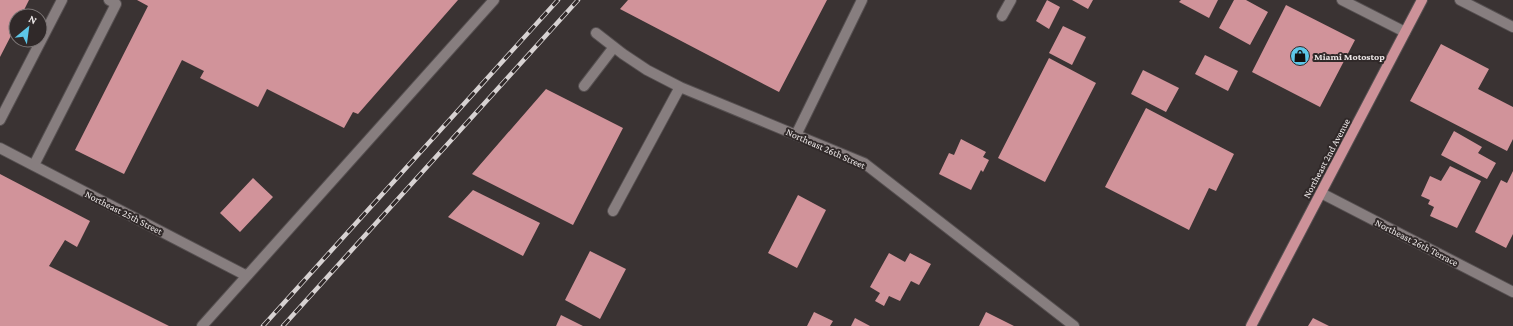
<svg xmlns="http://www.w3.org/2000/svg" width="1513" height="326" font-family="'Crimson Pro',serif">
<rect width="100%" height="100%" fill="#3a3333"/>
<path fill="#d1939a" d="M0 0H29L21 16H16V26L0 57Z
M137 0H458L358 114 353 112 344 128 267 89 258 107 200 78 204 71 182 60 124 174 75 150 148 6Z
M628 0H827L779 92 620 9Z
M1047 0 1060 7 1049 29 1036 21Z
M1072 0H1093L1088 9Z
M1181 0H1218L1209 18 1179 2Z
M1234 0H1246L1268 12 1250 45 1219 28Z
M1286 5 1355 40 1320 107 1252 72Z
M1063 26 1086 37 1072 65 1049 53Z
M1441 44 1489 69 1478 89 1513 107V139L1507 151 1410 101Z
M1205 55 1238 71 1228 91 1195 74Z
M1049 58 1096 83 1045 182 998 158Z
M1143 70 1179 88 1166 112 1131 94Z
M546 89 623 128 573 225 472 174Z
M1146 108 1234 154 1216 191 1209 188 1189 230 1105 187Z
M1454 131 1482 147 1478 153 1496 163 1487 179 1441 155Z
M961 139 986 152 983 157 989 160 983 172 981 170 971 190 939 174 949 153 954 155Z
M1450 166 1481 181 1457 228 1430 216 1434 207 1428 204 1430 200 1421 196 1430 176 1441 181Z
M1513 171V234L1506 248 1475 232 1501 180 1507 183Z
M0 174 90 221 77 247 65 240 49 266 169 326H0Z
M253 178 273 197 240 232 220 213Z
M473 190 540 223 523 256 448 217Z
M798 195 826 210 797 268 768 253Z
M590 251 626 269 600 319 565 300Z
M889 253 905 262 910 253 931 264 919 285 911 281 900 301 889 296 884 306 875 301 880 293 870 287Z
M814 312 833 321 830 326H807Z
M986 312 1014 326H979Z
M561 315 583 326H556Z
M855 318 870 326H851Z
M1313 318 1329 326H1308Z"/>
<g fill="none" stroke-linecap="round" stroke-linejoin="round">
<defs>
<path id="minor" d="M1342 0 1405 32
M1460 0 1513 27
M1002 16 1011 0
M596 33 623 54 647 70 680 87 864 163 1074 326
M584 86 614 47
M0 120 62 0
M796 135 862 0
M0 148 247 276
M34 165 116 4 109 0
M1321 193 1513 292
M613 211 680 87
M202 326 494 0"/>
<path id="major" d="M1251 326 1422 0"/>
</defs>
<use href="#minor" stroke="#565051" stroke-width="12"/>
<use href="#major" stroke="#565051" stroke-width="12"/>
<use href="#minor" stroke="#877e7f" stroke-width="10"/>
<use href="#major" stroke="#cd9299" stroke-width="10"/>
<defs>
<path id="rail" d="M263 326 558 0
M283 326 578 0"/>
</defs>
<use href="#rail" stroke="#d7d2d2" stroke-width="4.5"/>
<use href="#rail" stroke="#302929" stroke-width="3" stroke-dasharray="9" stroke-linecap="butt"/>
</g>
<defs>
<symbol id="shop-disc" viewBox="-11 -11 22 22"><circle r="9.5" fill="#5dc7e8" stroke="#302929"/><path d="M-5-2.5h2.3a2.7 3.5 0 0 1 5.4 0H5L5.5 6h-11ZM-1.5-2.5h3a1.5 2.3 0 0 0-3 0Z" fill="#111"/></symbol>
</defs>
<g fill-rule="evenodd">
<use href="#shop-disc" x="1289" y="45" width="22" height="22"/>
</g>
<g text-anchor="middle" stroke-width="4" stroke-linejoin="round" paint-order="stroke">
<g font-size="10" font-weight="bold" fill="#eee9e9" stroke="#302929" text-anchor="start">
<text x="1314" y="60">Miami Motostop</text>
</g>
<g font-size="10" fill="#eee9e9" stroke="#302929">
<text transform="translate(826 148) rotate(24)" y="4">Northeast 26th Street</text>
<text transform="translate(1326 158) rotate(-62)" y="4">Northeast 2nd Avenue</text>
<text transform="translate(124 212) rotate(27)" y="4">Northeast 25th Street</text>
<text transform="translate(1417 242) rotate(27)" y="4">Northeast 26th Terrace</text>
</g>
</g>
<g transform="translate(28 28) rotate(29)"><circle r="19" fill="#302929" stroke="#7c7676"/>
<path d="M0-3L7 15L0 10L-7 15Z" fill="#5dc7e8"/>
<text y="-6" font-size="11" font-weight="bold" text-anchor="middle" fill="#eee9e9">N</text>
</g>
</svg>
